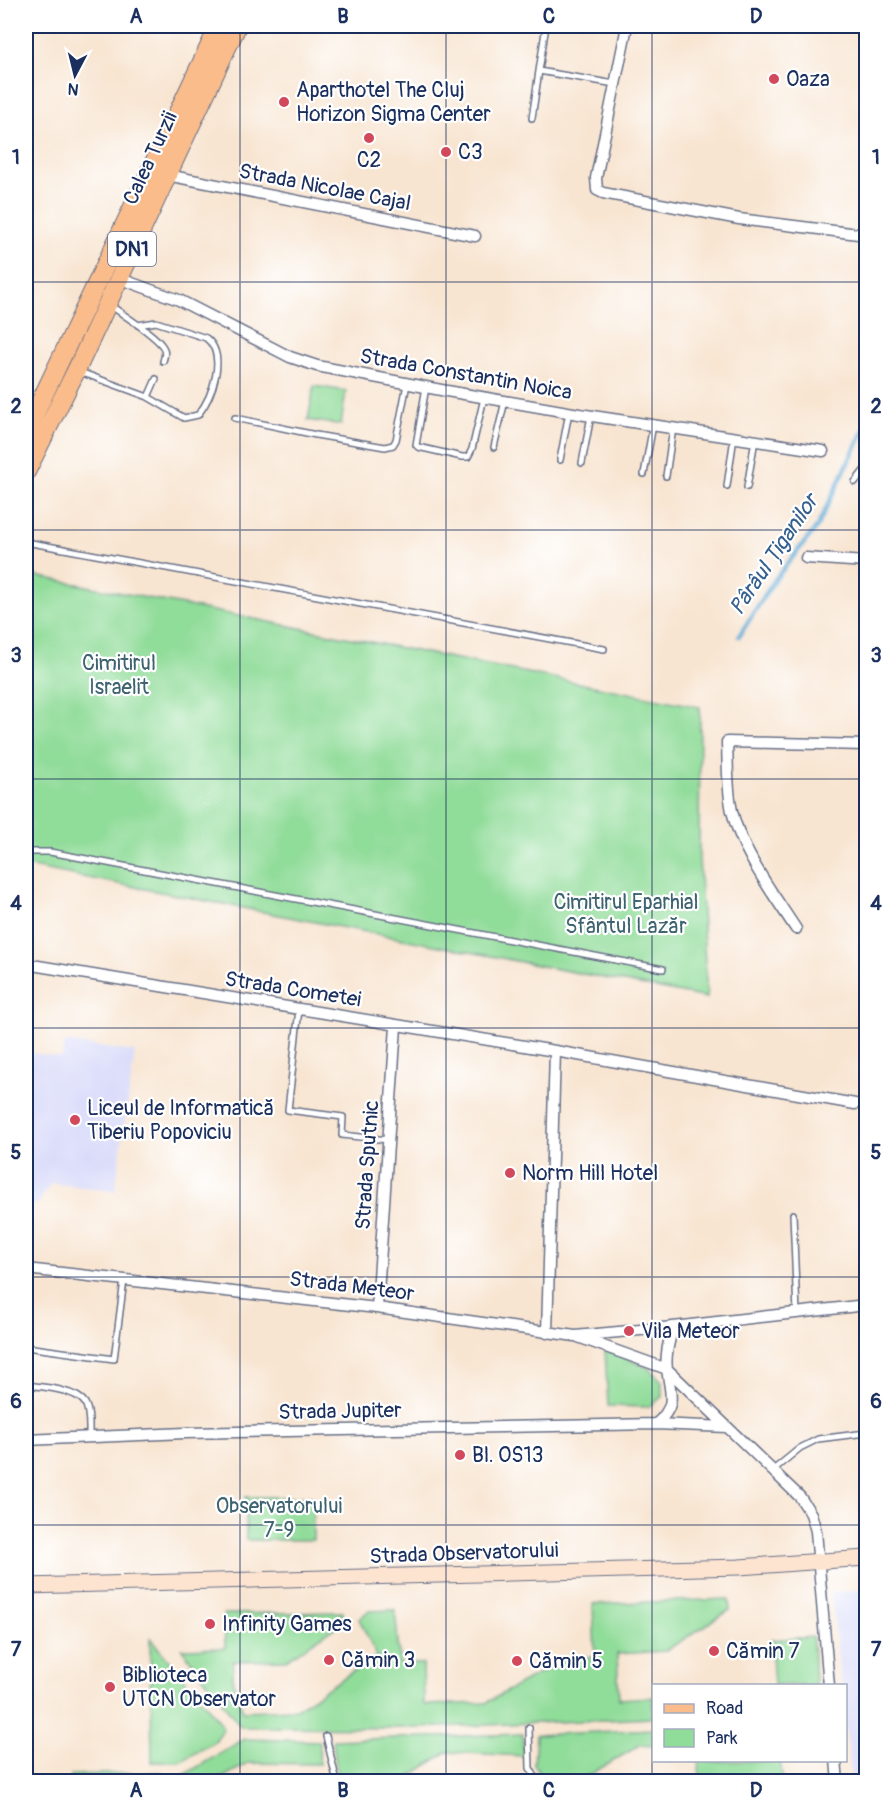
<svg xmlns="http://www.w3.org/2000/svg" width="892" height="1807" font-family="Pangolin,sans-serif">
<rect width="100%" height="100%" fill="#fff"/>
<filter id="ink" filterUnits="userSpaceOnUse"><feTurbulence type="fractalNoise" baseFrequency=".0167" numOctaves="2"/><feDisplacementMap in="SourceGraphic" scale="12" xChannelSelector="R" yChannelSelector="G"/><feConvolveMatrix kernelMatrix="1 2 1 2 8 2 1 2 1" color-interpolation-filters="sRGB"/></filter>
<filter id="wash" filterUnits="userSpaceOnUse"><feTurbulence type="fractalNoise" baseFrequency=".008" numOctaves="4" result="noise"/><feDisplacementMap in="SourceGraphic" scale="24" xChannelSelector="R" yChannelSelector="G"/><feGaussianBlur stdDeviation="1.35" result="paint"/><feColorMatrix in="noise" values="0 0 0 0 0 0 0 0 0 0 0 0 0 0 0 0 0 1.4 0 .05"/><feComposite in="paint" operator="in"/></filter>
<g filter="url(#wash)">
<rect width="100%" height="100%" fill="#f8e5d1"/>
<path fill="#d6d8f9" d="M64 1042 135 1052 115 1191 51 1183 37 1205H26V1052L62 1058Z
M866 1589V1776L851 1778 846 1729V1686L841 1685 831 1593Z"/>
<path fill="#90dc99" stroke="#56867c" stroke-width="1.5" d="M314 386 346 391 341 425 308 420Z
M26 574 700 707 699 858 707 998 26 866Z
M605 1349 648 1368 662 1381V1397L648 1407 608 1406Z
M246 1497H313V1540H246Z
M729 1599 730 1610 665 1651 617 1654 619 1699 653 1697V1718L416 1728 241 1727 182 1649 225 1648 224 1614 343 1612V1622L286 1660 233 1661V1683L243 1711 296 1709 377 1656 359 1619 368 1611 395 1610 400 1664H423L424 1705 486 1703 567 1658 595 1657 593 1604Z
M813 1637 815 1685H774L771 1640Z
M150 1638 220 1722 223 1729 216 1741 180 1762H152Z
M653 1729V1746L640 1745 579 1781H545L534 1765 536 1735Z
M523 1734V1756L447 1752 403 1781H343L337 1774 333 1740Z
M244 1739 320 1741 319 1764 248 1763 217 1781H174Z
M698 1761H780L783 1781H701Z
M161 1772 147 1781H71V1775Z"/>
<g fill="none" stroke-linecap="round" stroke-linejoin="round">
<path stroke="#5ca9d5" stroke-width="4.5" d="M739 636 775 579 817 527 866 426"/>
</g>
</g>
<g filter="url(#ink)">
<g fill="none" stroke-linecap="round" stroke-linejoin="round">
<defs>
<path id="lane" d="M539 71 545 32
M532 118 539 71 615 84
M110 305C123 315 155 334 163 347 166 352 165 356 163 361
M138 325 156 322 206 338C228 355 212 397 198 415L184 418 148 397
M80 372 148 397 156 379
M426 387 416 445 418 447 462 457H468L472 449 484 398
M235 418 316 435 385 447 393 445 396 440 407 384
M494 447 505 401
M560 460 569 412
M582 463 591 416
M644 474 653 425
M666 476 673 428
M855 482 866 468
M727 486 734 437
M747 487 755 440
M26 542 604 649
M26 852H50L663 969
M299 1009 288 1110 343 1117 342 1135 388 1140
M793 1214 797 1313
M26 1347 114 1359 124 1280
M26 1385C41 1387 76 1389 85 1403 90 1412 89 1426 89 1437
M772 1471 800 1448 818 1439 866 1433
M529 1728 530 1768 538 1782
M326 1736 337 1782"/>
<path id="street" d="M627 26 596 178 597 190 603 193 739 219 866 235
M167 175 475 236
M118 278 179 300 290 357 317 366 441 390 579 414 823 451
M806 558 866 562
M796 929C774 895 741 851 732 811 727 789 728 765 727 742L866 745
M26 964 555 1051 855 1104
M26 1269 377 1308 575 1336 673 1327 866 1305
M377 1308 396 1026
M547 1333 555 1051
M578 1337 667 1369 800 1497 811 1514 816 1531 829 1686
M656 1424C678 1405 670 1393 667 1369 665 1355 669 1341 673 1327
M26 1440 185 1433 656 1424 727 1427
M836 1760 838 1782"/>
<path id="secondary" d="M26 1586 739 1567 866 1558"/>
<path id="primary" d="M26 432 219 26
M26 472 76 371 237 26"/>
</defs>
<use href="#lane" stroke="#686f86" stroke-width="8"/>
<use href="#street" stroke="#686f86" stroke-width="13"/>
<use href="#secondary" stroke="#686f86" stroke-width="17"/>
<use href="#primary" stroke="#686f86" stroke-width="20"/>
<use href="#lane" stroke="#fff" stroke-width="5"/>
<use href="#street" stroke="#fff" stroke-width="10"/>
<use href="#secondary" stroke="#fde4d1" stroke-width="15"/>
<use href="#primary" stroke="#fabc8b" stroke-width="18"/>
</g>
</g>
<path fill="none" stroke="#1b2f5e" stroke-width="1.5" stroke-opacity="0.55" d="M240 26V1782M446 26V1782M652 26V1782M26 282H866M26 530H866M26 779H866M26 1028H866M26 1277H866M26 1525H866"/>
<g fill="#d1495b" stroke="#fff" stroke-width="2">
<circle cx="774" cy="79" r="6"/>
<circle cx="284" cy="102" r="6"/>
<circle cx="369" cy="138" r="6"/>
<circle cx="446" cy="152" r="6"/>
<circle cx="75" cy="1120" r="6"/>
<circle cx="510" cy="1173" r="6"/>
<circle cx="629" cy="1331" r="6"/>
<circle cx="460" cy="1455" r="6"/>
<circle cx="210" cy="1624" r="6"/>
<circle cx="714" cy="1651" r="6"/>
<circle cx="329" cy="1660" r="6"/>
<circle cx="517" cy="1661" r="6"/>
<circle cx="110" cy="1687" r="6"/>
</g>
<g text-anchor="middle" stroke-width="4.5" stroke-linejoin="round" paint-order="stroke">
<rect fill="#fff" stroke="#5f6d8e" stroke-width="1.5" x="108" y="232" width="48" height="34" rx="4.5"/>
<g font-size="20" font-weight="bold" fill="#1b2f5e">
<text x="132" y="256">DN1</text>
</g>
<g font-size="21" fill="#1b2f5e" stroke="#fff" text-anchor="start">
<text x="786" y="86">Oaza</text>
<text x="296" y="97">Aparthotel The Cluj<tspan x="296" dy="24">Horizon Sigma Center</tspan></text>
<text x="458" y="159">C3</text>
<text x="369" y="167" text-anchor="middle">C2</text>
<text x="87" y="1115">Liceul de Informatică<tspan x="87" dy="24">Tiberiu Popoviciu</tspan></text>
<text x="522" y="1180">Norm Hill Hotel</text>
<text x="641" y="1338">Vila Meteor</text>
<text x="472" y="1462">Bl. OS13</text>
<text x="222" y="1631">Infinity Games</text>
<text x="726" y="1658">Cămin 7</text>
<text x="341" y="1667">Cămin 3</text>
<text x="529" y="1668">Cămin 5</text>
<text x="122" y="1682">Biblioteca<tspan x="122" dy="24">UTCN Observator</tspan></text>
</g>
<g font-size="21" fill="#1b2f5e" stroke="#fff">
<text transform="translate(150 158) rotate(-65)" y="7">Calea Turzii</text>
<text transform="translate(325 187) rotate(11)" y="7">Strada Nicolae Cajal</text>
<text transform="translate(466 374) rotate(10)" y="7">Strada Constantin Noica</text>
<text transform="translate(293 989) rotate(9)" y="7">Strada Cometei</text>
<text transform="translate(367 1165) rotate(-86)" y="7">Strada Sputnic</text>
<text transform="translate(352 1286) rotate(7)" y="7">Strada Meteor</text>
<text transform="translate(340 1411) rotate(-1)" y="7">Strada Jupiter</text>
<text transform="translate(464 1553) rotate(-2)" y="7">Strada Observatorului</text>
</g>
<g font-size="21" fill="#3e6370" stroke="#fff">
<text x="119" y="670">Cimitirul<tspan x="119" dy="24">Israelit</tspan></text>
<text x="626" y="909">Cimitirul Eparhial<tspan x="626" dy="24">Sfântul Lazăr</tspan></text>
<text x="279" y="1513">Observatorului<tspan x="279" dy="24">7-9</tspan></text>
</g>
<g font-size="22" font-style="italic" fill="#35608e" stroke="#fff">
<text transform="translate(773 554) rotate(-56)" y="8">Pârâul Țiganilor</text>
</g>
</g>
<rect width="892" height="1807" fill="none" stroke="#fff" stroke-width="66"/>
<rect x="652" y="1684" width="195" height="78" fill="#ffffff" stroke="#a4acbf" stroke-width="1.5"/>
<rect x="664" y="1704" width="30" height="9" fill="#fabc8b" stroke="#a4acbf" stroke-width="1.5"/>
<text x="706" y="1714" font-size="18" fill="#1b2f5e">Road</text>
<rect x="664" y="1729" width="30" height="18" fill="#90dc99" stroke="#a4acbf" stroke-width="1.5"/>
<text x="706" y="1744" font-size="18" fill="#1b2f5e">Park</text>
<g transform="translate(75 75) rotate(187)" stroke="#ffffff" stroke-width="4.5" paint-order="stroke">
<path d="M0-4.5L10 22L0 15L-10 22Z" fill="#1b2f5e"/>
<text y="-9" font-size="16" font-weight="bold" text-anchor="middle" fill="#1b2f5e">N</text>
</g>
<rect x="33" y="33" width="826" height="1741" fill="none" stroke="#1b2f5e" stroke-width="2"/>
<g font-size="20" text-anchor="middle" font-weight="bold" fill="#1b2f5e">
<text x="136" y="23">A</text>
<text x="343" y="23">B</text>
<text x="549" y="23">C</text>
<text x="756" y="23">D</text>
<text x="16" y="164">1</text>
<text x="876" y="164">1</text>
<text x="16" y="413">2</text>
<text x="876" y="413">2</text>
<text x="16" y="662">3</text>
<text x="876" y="662">3</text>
<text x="16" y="910">4</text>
<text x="876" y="910">4</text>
<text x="16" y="1159">5</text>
<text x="876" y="1159">5</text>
<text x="16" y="1408">6</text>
<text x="876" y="1408">6</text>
<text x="16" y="1656">7</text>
<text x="876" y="1656">7</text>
<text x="136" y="1797">A</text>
<text x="343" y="1797">B</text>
<text x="549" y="1797">C</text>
<text x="756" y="1797">D</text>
</g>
</svg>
